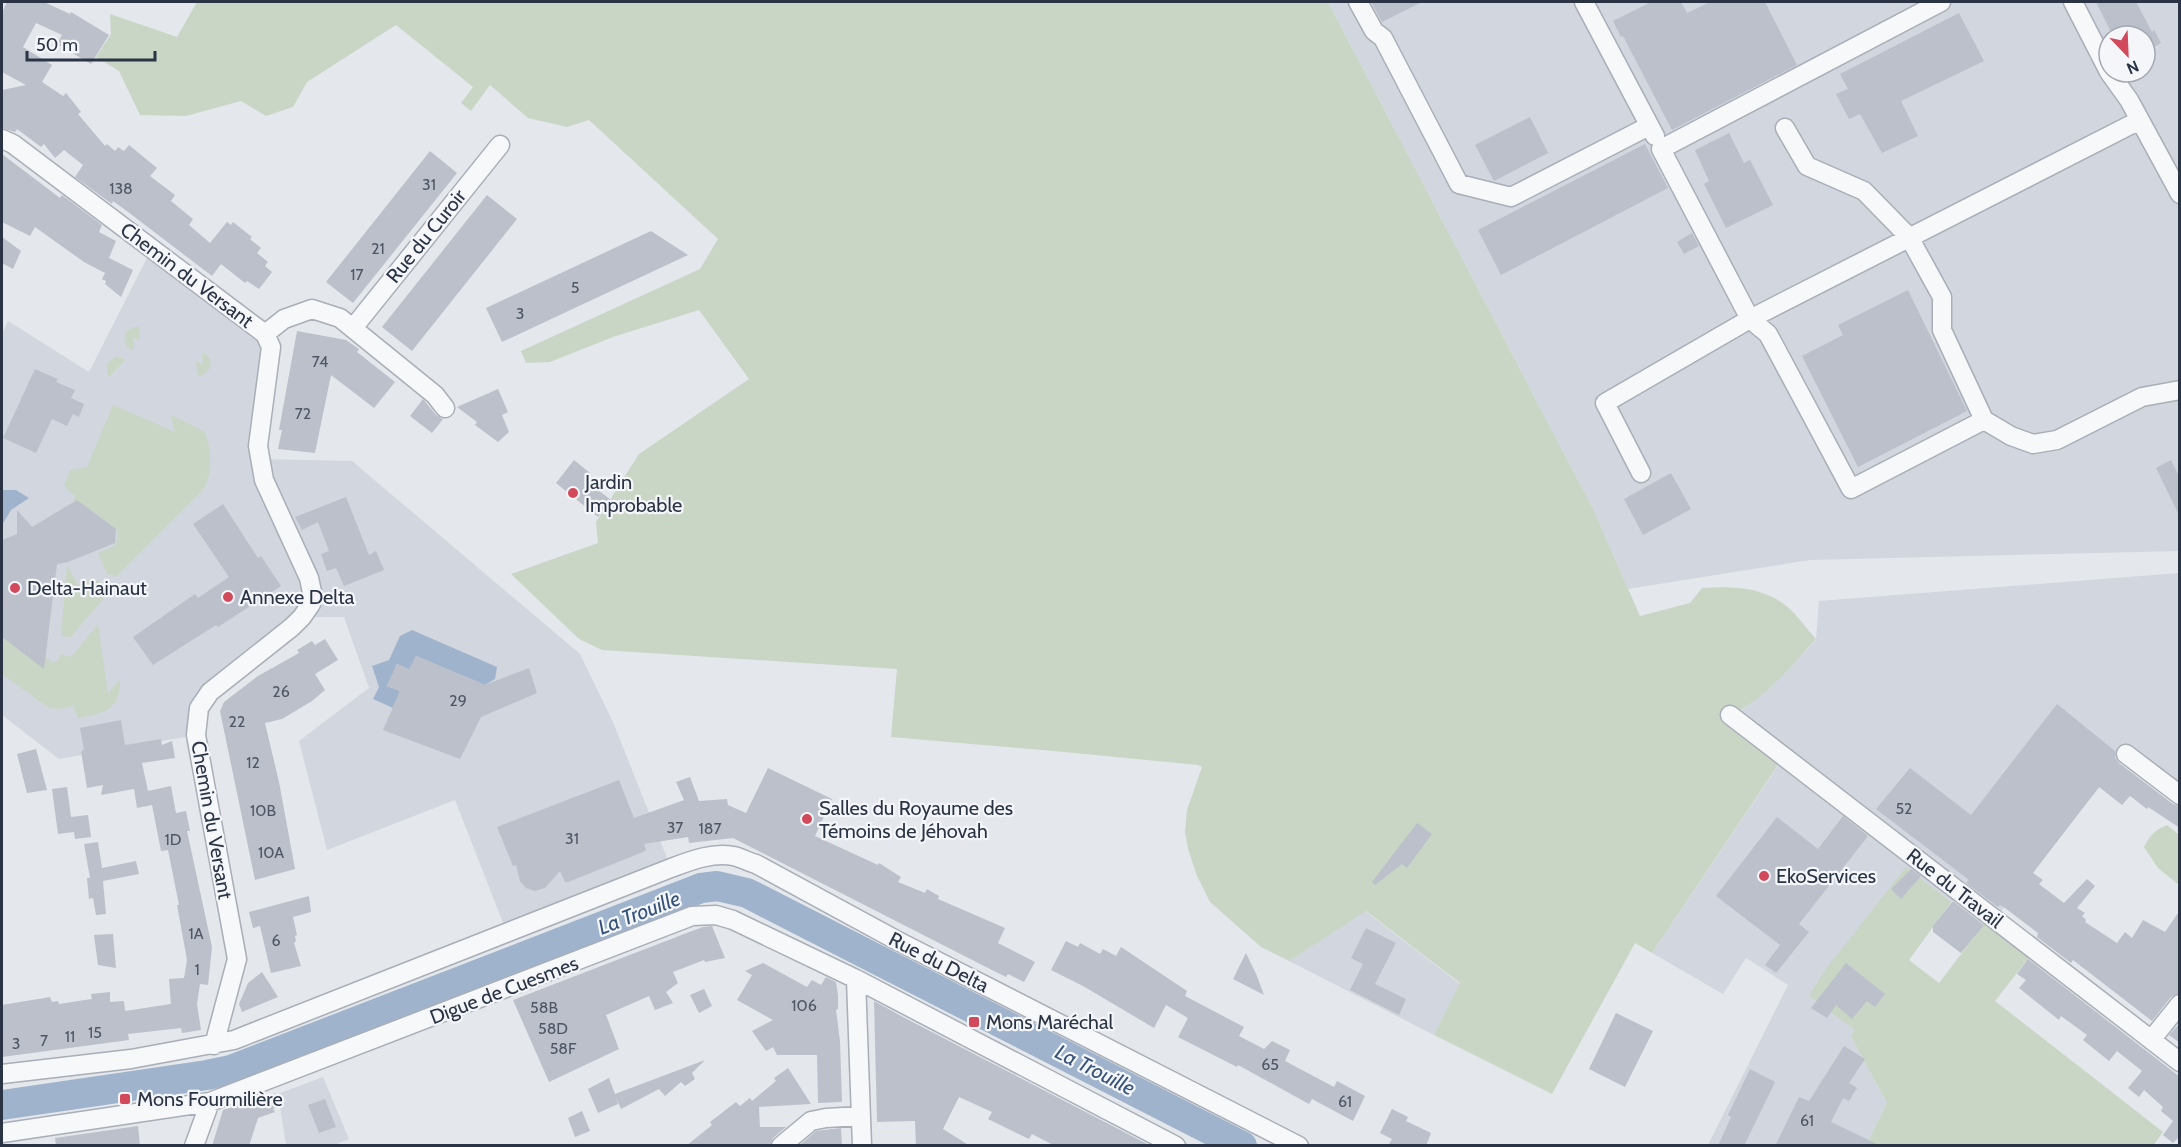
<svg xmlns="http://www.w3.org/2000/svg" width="2181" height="1147" font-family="Cabin,sans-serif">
<rect width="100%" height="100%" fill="#e4e7ec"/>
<path fill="#d2d6de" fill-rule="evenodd" d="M1328 2H2179V551L1810 560 1628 589 1593 509ZM2109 36H2145V72H2109Z
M152 248 265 334 261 459 352 461 580 654 613 722 671 868 507 933 455 800 327 850 299 741 369 688 344 617H302L210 692 196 735 59 759 2 715V334L8 321 89 372Z
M2179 573V785L2121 760 1995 919 1959 892 1851 1037 1887 1103 1866 1145H1708L1788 985 1746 958 1723 994 1652 953 1784 757 1730 715 1743 709 1769 689 1816 640 1819 601Z
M1365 911 1460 984 1434 1035 1289 961Z
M323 1077 349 1139 334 1145H286L278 1094Z"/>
<path fill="#c9d6c5" d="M197 2H1328L1593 509 1640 616 1690 603 1702 588C1731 586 1759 586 1784 604 1796 613 1806 628 1816 639 1791 666 1765 700 1730 715L1784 756 1652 953 1635 943 1552 1094 1434 1035 1460 983 1366 911 1289 961 1261 947 1210 902 1197 876 1188 849 1185 832 1187 810 1202 767 1198 765 1054 751 891 737 897 669 602 650 579 639 511 574 598 543 596 522 639 454 749 379 699 310 613 337 550 362 526 363 521 351 700 269 718 239 589 120 567 127 528 118 490 85 471 111 461 103 473 87 396 25 307 82 293 107 266 116 241 101 186 116 140 115 119 71 96 57 111 34 110 14 177 37Z
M134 327H139L140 340 133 338 134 351C125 347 122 340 127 331Z
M202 352 210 358C212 368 208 374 198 376L196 362 203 364Z
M115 357 126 359 109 377 107 373V364Z
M113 405 175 432 171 415 204 431C212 448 213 473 203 490L116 577 107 574 98 553 116 545 118 531 73 500 75 496 64 486 70 470 87 467Z
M67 565 78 585 92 578 110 587 108 593 71 637 61 636Z
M2 624 53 663 59 660 60 654 71 657 98 624 108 693 120 680C120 711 104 713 78 718L73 706 58 709 49 708 2 674Z
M2167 825 2179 835V885L2158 868 2144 847C2150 835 2155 830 2167 825Z
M1906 867 1951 902 1909 960 1939 983 1990 916 2035 950 1995 1001 2163 1132 2153 1146 1866 1145 1887 1103 1851 1037 1855 1030 1809 996 1825 970Z"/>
<path fill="#9fb4cc" d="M2 490H16L29 498 11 510 2 525Z
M412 630 497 667 495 679 485 685 416 656 410 670 397 664 387 686 400 691 393 708 373 699 379 687 372 666 389 660 400 636Z"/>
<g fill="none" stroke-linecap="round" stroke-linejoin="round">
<path stroke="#9fb4cc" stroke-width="30" d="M2 1105 207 1075 231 1070 701 888 717 886 747 893 1242 1146"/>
</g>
<path fill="#bbc0ca" d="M7 2H44L70 14 71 12 109 35 91 64 57 44 62 35 36 23 23 47 52 65 42 82 63 96 66 93 81 112 78 114 105 146 107 144 115 151 118 147 124 151 129 145 157 168 150 176 175 195 171 201 193 219 189 225 210 243 227 222 231 225 233 222 252 237 250 239 261 248 257 253 268 262 265 266 272 272 259 289 247 281 245 283 221 264 212 276 128 212 113 201 112 204 75 177 83 165 64 150 55 158 44 144 41 147 17 129 15 132 2 128V90L26 85 2 72V13Z
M1371 2H1422L1382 22Z
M1651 2H1681L1687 13 1710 2H1765L1797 65 1672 130 1623 36 1621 37 1613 21Z
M2096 2H2136L2152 32 2154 30 2161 43 2145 52V36H2113Z
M1959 13 1984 61 1901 101 1918 136 1882 153 1860 114 1849 119 1836 94 1848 89 1840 74Z
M1530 117 1548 153 1494 181 1475 145Z
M1729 133 1744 163 1750 160 1773 205 1726 228 1704 184 1709 181 1695 150Z
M1645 144 1668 188 1501 275 1478 230Z
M430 151 457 173 353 303 326 282Z
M2 154 60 198 62 195 102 225 99 232 116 241 109 258 133 270 121 297 105 284 106 281 102 279 105 273 84 262 35 227 30 236 2 222Z
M487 195 517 219 412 351 382 327Z
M651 231 688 255 502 342 486 308Z
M1692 233 1699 246 1684 254 1677 242Z
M2 237 21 251 13 269 2 263Z
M1908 290 1967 411 1858 467 1802 356 1843 335 1838 325Z
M297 331 346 340 359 349 357 352 395 382 374 408 331 375 315 453 278 449 282 430H279Z
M35 369 58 379 56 382 75 390 71 398 84 404 79 417 73 414 67 426 52 419 36 453 3 438Z
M498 389 508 412 502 415 509 432 498 442 475 425 477 422 457 407Z
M423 399 436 415 443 419 432 433 410 416Z
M574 460 590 473 585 480 611 500 598 517 556 483Z
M2171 460 2180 478V517L2156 468Z
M1671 473 1691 509 1643 535 1624 499Z
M346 497 369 555 376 551 384 570 344 586 336 568 327 571 321 554 329 551 318 522 302 530 295 517Z
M77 500 116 529 115 543 68 562 57 564 44 669 2 637V540L17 534V510L32 527Z
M223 504 258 558 261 556 281 586 218 627 216 625 153 665 133 637 195 594 198 598 229 577 193 524Z
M325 639 338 660 315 674 325 690 312 701 282 719 265 723 279 782 295 869 255 880 220 711 224 702 258 676 299 653 297 650 312 641 315 645Z
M416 656 485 685 529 668 537 693 481 717 460 759 383 730 400 691 387 686 397 664 409 669Z
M2057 704 2115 751V758L2119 763 2173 804 2180 806V828L2148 807 2147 809 2130 796 2122 805 2099 787 2033 873 2043 880 2039 884 2064 903 2087 879 2095 886 2077 908 2085 913 2082 916 2086 920 2085 922 2117 943 2125 932 2132 938 2143 920 2165 932 2180 910V993L2171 997 2152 1021 2073 960 2071 963 2037 937 2038 933 2005 908 2000 905 1998 907 1966 883 1969 880 1876 809 1910 768 1971 815Z
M121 720 125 745 161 739 162 745 172 741 175 758 142 763 148 791 171 786 176 813 186 811 190 831H187L212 947 208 985 200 984 197 1004 201 1030 182 1033 181 1028 128 1034 129 1040 2 1057V1005L50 997 52 1002 58 1001 59 1004 92 999 91 994 110 992V1002L124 1001 125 1011 171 1004 169 979 184 978 187 960 177 905H179L168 850 161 851 152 805 137 808 134 789 101 795 103 785 87 788 81 751 84 750 80 728Z
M36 749 47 790 27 793 17 754Z
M768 768 832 799 815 836 878 865 879 863 901 877 898 882 925 893 927 889 939 896 938 899 1005 928 998 943 1035 962 1024 982 1008 974 1006 977 986 967 733 838 689 843 688 837 644 844 646 850 643 852 568 882H565L560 871 545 888 535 891 526 888 520 881 516 865 513 866 497 827 619 780 634 818 684 800 676 782 690 777 699 801 727 799 728 805 746 813Z
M67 787 71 817 88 815 91 837 75 839 74 832 58 834 52 789Z
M1843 816 1868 836 1799 924 1809 932 1776 973 1765 965 1780 945 1716 896 1777 817 1818 849Z
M1417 823 1432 834 1407 868 1402 864 1375 885 1372 882Z
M98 842 102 868 136 861 139 874 103 881 106 914 96 915 93 898 89 899 87 878H90L84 844Z
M1911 869 1921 876 1901 899 1891 889Z
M309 896 311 912 293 917 297 935 295 936 296 941 294 943 301 966 271 973 260 926 253 928 249 912Z
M1953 901 1984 925 1961 953 1933 932V926Z
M712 926 725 958 705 962 704 960 673 972 678 983 666 992 673 1003 655 1010 649 996 606 1015 619 1049 549 1082 513 1000 692 931 703 927Z
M1366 928 1396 943 1375 984 1406 999 1399 1015 1350 990 1363 964 1351 958Z
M113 934 116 968 98 965 94 935Z
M1066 941 1078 947 1080 943 1100 954 1103 949 1116 956 1121 947 1187 991 1185 996 1244 1027 1239 1036 1264 1049 1272 1041 1290 1050 1285 1061 1334 1087 1337 1081 1365 1096 1353 1121 1312 1099 1309 1104 1238 1065 1237 1067 1178 1037 1188 1018 1166 1005 1154 1028 1083 986 1051 970Z
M1246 953 1257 976 1264 995 1233 979Z
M2028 959 2180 1077V1136L2173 1143 2163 1135 2173 1121 2161 1111 2163 1107 2144 1090 2139 1097 2128 1088 2142 1071 2117 1051 2109 1061 2083 1040 2087 1035 2061 1016 2059 1020 2019 988 2026 980 2017 974Z
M763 963 807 987 812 980 821 985 826 977 836 982 838 995V1009L836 1010 840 1041 842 1102 818 1103 817 1055H777L773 1047 766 1051 752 1031 773 1020 737 1000 752 975 745 971Z
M1846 963 1885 994 1875 1007 1867 1001 1852 1019 1836 1005 1827 1018 1811 1008Z
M262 972 278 997 242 1012 239 1004 248 983Z
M704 989 712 1006 699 1013 690 995Z
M874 1001 903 1017 1151 1146H1055L1032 1134 1029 1139 988 1119 992 1112 959 1097 943 1129 970 1146H916L915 1121 877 1122Z
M1616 1013 1653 1031 1625 1087 1589 1069Z
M2180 1023V1043L2169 1035Z
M1844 1046 1865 1059 1849 1083 1857 1088 1849 1101 1843 1098 1831 1122 1881 1146H1775L1799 1097 1809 1101Z
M705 1060 692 1073 695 1079 685 1086 681 1082 665 1096 659 1089 621 1109 616 1098 618 1104 598 1113 588 1089 609 1078 615 1094Z
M788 1068 811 1104 759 1107 760 1127H786L773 1138 770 1146H686L712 1125 710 1122 736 1102 740 1106 750 1098 752 1101 776 1081 774 1078Z
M1750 1069 1775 1082 1744 1146H1718L1731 1117 1728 1115Z
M275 1093 278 1106 273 1109 275 1112 258 1118 249 1146H212L223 1110Z
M325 1099 336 1127 319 1133 308 1105Z
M1392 1109 1408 1117 1406 1121 1431 1133 1426 1146H1388L1392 1139 1380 1133Z
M582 1111 590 1131 575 1137 568 1118Z
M138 1126 140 1146H56L55 1138Z
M841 1128 842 1146H799L816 1131Z"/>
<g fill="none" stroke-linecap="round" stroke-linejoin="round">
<defs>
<path id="minor" d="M1358 2 1374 31 1383 38 1459 184 1511 197 1649 126
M1584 2 1655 136
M1941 2 1661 149 1750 319 1768 334 1851 489 1984 420 2011 436 2033 444 2057 440 2142 397 2180 390
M2073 2 2109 72
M2109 72 2129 100 2180 194
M1785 128 1807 166 1864 191 1909 237 1942 297V330L1984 420
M2 139 13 144 265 334 271 347 258 446 264 480 309 578 312 592 311 604 302 617 292 627 210 692 199 708 196 735 237 959 214 1045
M353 328 500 145
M265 334 284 319 312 309 340 318 435 395 445 408
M1641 473 1605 403 1750 319 2140 120
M1730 715 2180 1062
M2126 754 2180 795
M856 979 862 1146
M2151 1040 2180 1004
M2 1074 131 1059 234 1040 671 868C690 861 712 852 733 856 740 857 748 862 756 864L896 940 1299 1146
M2 1133 210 1102 692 916 716 915 733 920 856 979 1176 1146
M194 1146 210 1102
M781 1146 811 1121 826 1118 861 1116"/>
</defs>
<use href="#minor" stroke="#a9aeb7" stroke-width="21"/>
<use href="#minor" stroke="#f7f8fa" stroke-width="18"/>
</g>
<g fill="#d1495b" stroke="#f4f6f9" stroke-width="2">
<circle cx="573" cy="493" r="6"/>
<circle cx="15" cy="588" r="6"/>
<circle cx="228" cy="597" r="6"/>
<circle cx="807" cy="819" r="6"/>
<circle cx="1764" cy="876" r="6"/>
<rect x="968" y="1016" width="12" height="12" rx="3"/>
<rect x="119" y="1093" width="12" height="12" rx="3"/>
</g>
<g text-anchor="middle" stroke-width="4.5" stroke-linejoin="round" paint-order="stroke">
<g font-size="16" fill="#4f5766">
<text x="429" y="190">31</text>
<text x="121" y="194">138</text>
<text x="378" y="254">21</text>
<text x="357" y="280">17</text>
<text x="575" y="293">5</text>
<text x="520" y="319">3</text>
<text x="320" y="367">74</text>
<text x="303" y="419">72</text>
<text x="281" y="697">26</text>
<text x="458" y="706">29</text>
<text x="237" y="727">22</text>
<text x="253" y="768">12</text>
<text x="1904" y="814">52</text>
<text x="263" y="816">10B</text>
<text x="675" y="833">37</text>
<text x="710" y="834">187</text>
<text x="572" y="844">31</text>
<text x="173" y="845">1D</text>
<text x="271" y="858">10A</text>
<text x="196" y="939">1A</text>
<text x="276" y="946">6</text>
<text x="197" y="975">1</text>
<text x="804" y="1011">106</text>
<text x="544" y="1013">58B</text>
<text x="553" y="1034">58D</text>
<text x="95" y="1038">15</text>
<text x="70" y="1042">11</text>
<text x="44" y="1046">7</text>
<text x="16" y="1049">3</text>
<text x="563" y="1054">58F</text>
<text x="1270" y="1070">65</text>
<text x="1345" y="1107">61</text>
<text x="1807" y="1126">61</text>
</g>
<g font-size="20" fill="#2b3445" stroke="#f4f6f9">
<text transform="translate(426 236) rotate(-51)" y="7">Rue du Curoir</text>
<text transform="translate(187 275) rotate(37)" y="7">Chemin du Versant</text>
<text transform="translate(212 820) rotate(80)" y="7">Chemin du Versant</text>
<text transform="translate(1955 888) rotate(38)" y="7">Rue du Travail</text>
<text transform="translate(939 962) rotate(27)" y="7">Rue du Delta</text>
<text transform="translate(504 990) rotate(-21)" y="7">Digue de Cuesmes</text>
</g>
<g font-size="20" fill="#2b3445" stroke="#f4f6f9" text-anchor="start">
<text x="585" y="489">Jardin<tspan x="585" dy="23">Improbable</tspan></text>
<text x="27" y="595">Delta-Hainaut</text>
<text x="240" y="604">Annexe Delta</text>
<text x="819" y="815">Salles du Royaume des<tspan x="819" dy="23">Témoins de Jéhovah</tspan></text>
<text x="1776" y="883">EkoServices</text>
<text x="986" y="1029">Mons Maréchal</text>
<text x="137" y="1106">Mons Fourmilière</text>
</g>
<g font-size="21" font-style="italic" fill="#34527a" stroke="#f4f6f9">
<text transform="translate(639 913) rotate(-21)" y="7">La Trouille</text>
<text transform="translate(1095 1070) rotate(27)" y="7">La Trouille</text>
</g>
</g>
<rect width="2181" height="1147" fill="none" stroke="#2b3445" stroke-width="6"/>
<g transform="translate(2127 54) rotate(157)"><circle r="28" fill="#f4f6f9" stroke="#a4a8b1" stroke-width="1.5"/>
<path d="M0-4.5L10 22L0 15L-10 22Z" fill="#d1495b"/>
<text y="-9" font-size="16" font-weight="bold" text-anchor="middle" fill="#2b3445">N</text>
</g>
<path d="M27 51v9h128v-9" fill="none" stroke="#2b3445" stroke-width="3"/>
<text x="36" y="51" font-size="18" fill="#2b3445" stroke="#f4f6f9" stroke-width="4.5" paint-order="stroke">50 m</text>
</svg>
